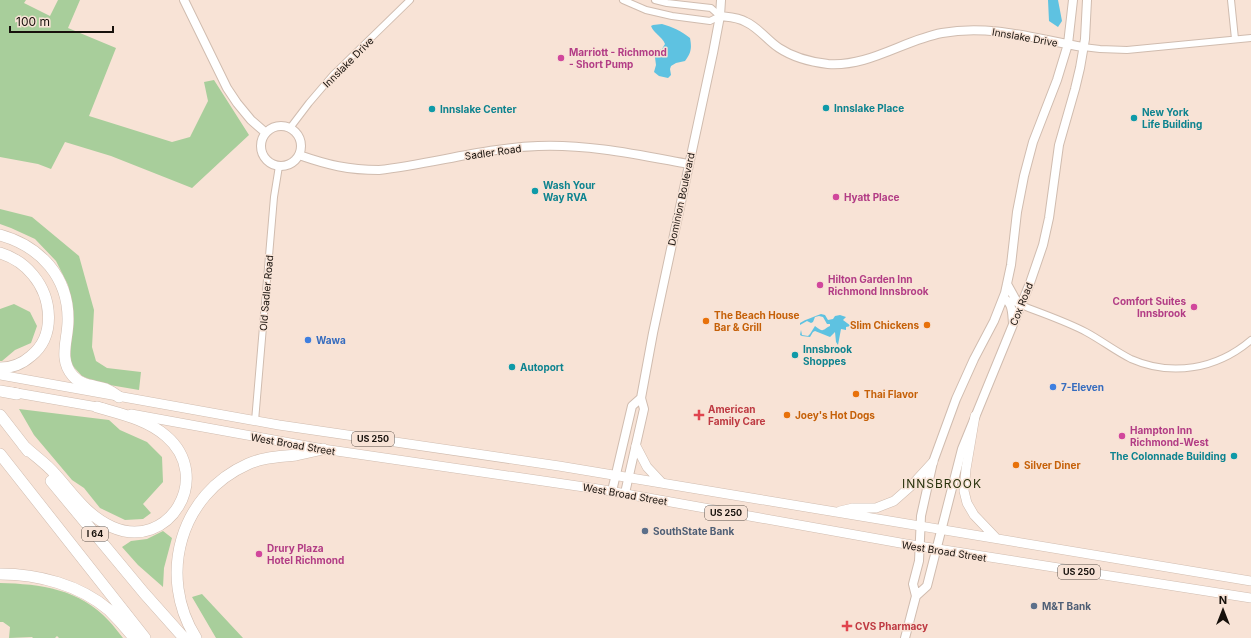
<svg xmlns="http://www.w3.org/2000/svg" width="1251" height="638" font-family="Inter,sans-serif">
<rect width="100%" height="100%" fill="#f8e3d6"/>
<path fill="#a8ce9b" d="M0 0H26L24 3 50 16 58 0H80L68 28 116 48 89 116 172 142 190 137 208 101 204 82 214 80 249 135 192 188 111 156 65 142 51 169 38 164 0 157Z
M0 209 32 217 79 256 94 310 92 347 96 361 107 368 141 372 139 390 98 383 82 376 72 365 68 352 73 311 68 285 56 261 35 239 11 228 0 224Z
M14 304 30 312 37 326 31 343 15 350 2 361H0V309Z
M19 409 109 420 120 430 147 442 162 457 163 482 143 504 151 513 143 519 125 520 100 508 84 488 72 480 34 435Z
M163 531 172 538 164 568 163 587 138 565 122 547 131 541 147 539Z
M0 583C41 584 80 589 109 621 114 626 118 632 123 638H59L57 636 55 638H33L32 637 9 638 10 627 3 622H0Z
M202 594 243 638H216L192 597Z"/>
<path fill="#5ec2e1" d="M1048 0H1058L1062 21 1058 27 1049 21Z
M662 24C673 27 681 31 690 38 692 48 691 53 685 61L676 63 671 66 670 69 671 75 668 78 659 76 654 72 656 65 654 50 662 49 665 44C662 36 654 34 651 26L653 25Z
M821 314 825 315 828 320 833 319 835 316 840 315 846 317 843 320 851 326 846 327V330L841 329 838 345 836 342 835 332 830 337 815 331 813 332 810 337 802 336 800 335 801 330 802 335 808 336 810 334 815 326C824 333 822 330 830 326V324H827L823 317 819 316 815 317 813 322 811 323 807 321 800 325V323C806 319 814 317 821 314Z"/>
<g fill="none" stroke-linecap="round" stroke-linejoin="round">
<defs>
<path id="street" d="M623 0 646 10 672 16 710 21 720 16 711 8 667 3 655 0
M1231 0 1235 39
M1083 47 1100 49 1127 50 1251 38
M290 128 309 103 333 75 410 0
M1021 305C1043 314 1065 321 1086 332 1101 340 1115 351 1131 359 1172 377 1217 369 1251 340
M255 421 274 197 279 166"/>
<path id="secondary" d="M184 0 227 88 237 103 251 120 266 133
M720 16C729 17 738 17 746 22 759 28 768 41 779 48 794 58 811 62 828 64 869 67 904 40 942 33 991 24 1036 39 1083 47
M261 146a20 20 0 1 1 40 0a20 20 0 1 1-40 0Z
M299 155C328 165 348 170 379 170 432 164 484 148 538 146 589 144 639 155 689 164
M1007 284 1017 302 1021 305
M1003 298C1013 302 1012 314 1013 323
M612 491 632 406 641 398
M625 493 644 409 641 398 653 333 713 53 720 16 721 0
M916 596 927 586 962 449 1030 283 1043 245 1049 218 1059 145 1075 89 1080 68 1085 39 1087 0
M905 638 916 596 913 584 919 561 921 516 933 462 956 399 974 359 994 321 1005 293 1011 265 1017 212 1024 176 1033 142 1057 80 1068 44 1073 0"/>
<path id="primary" d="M0 375 279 425 559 466 1251 581
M11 392 103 408
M131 414 323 449 598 489 906 544 1251 598
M975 416 966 469 964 491 967 503 974 515 996 538
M636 446 647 467 662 483
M840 511 853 508H876L894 501 911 486 933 462"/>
<path id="highway" d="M0 235C40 246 69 277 68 321 68 340 58 359 73 376 82 386 94 385 106 389 111 391 115 394 119 397
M0 253C13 257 24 264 33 275 52 298 56 336 31 356 22 364 12 368 0 368
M0 391 17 394
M0 415 28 451
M23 445C33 455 46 463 55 474 73 494 86 515 112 527 169 552 214 477 166 436 146 419 121 414 97 407
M0 454 145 638
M51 481 144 593 184 638
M0 574C38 574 80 585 109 610 118 619 126 628 134 638
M196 638C157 576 180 494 248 464 264 457 279 457 296 455 305 453 314 451 323 449"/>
</defs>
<use href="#street" stroke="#d0bcaf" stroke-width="8"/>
<use href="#secondary" stroke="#d0bcaf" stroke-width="10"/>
<use href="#primary" stroke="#d0bcaf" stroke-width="10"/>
<use href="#highway" stroke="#d0bcaf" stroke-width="12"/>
<use href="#street" stroke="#fff" stroke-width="6"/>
<use href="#secondary" stroke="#fff" stroke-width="8"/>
<use href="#primary" stroke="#fff" stroke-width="9"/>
<use href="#highway" stroke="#fff" stroke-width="11"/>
</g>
<g fill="#d1479c" stroke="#f8e3d6" stroke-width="1.5">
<circle cx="561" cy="58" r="4"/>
<circle cx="836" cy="197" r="4"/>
<circle cx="820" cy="285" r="4"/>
<circle cx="1194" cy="307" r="4"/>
<circle cx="1122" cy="436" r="4"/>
<circle cx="259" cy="554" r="4"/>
</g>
<g fill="#0f9aa8" stroke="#f8e3d6" stroke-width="1.5">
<circle cx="826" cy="108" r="4"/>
<circle cx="432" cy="109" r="4"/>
<circle cx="1134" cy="118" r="4"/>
<circle cx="535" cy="191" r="4"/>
<circle cx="795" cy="355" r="4"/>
<circle cx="512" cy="367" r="4"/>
<circle cx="1234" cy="456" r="4"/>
</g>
<g fill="#e8710a" stroke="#f8e3d6" stroke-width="1.5">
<circle cx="706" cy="321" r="4"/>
<circle cx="927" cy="325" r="4"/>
<circle cx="856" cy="394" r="4"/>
<circle cx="787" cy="415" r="4"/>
<circle cx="1016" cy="465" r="4"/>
</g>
<g fill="#3f7fe0" stroke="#f8e3d6" stroke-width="1.5">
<circle cx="308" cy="340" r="4"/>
<circle cx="1053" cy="387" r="4"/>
</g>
<g fill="#e0444e" stroke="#f8e3d6" stroke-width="1.5">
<path d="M697 409h4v4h4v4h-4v4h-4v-4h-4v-4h4z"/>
<path d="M845 620h4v4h4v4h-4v4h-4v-4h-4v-4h4z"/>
</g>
<g fill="#5c6f8a" stroke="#f8e3d6" stroke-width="1.5">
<circle cx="645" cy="531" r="4"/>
<circle cx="1034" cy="606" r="4"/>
</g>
<g text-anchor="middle" stroke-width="3" stroke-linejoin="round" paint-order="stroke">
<g fill="#f8e3d6" stroke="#5a5049" stroke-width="1">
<rect x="352" y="432" width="42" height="14" rx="3"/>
<rect x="705" y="506" width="42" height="14" rx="3"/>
<rect x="82" y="527" width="26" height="14" rx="3"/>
<rect x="1058" y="565" width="42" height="14" rx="3"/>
</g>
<g font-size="9" font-weight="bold" fill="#17110c">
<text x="373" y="442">US 250</text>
<text x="726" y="516">US 250</text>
<text x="95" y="537">I 64</text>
<text x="1079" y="575">US 250</text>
</g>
<g font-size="10" fill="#17110c" stroke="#f8e3d6">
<text transform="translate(1025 37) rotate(10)" y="4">Innslake Drive</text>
<text transform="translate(348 62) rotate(-45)" y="4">Innslake Drive</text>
<text transform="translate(493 152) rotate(-8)" y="4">Sadler Road</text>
<text transform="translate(681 199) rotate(-78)" y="4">Dominion Boulevard</text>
<text transform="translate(266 293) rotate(-85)" y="4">Old Sadler Road</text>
<text transform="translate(1021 304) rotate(-68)" y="4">Cox Road</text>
<text transform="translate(293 444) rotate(10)" y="4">West Broad Street</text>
<text transform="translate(625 494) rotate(10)" y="4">West Broad Street</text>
<text transform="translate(944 551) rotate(9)" y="4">West Broad Street</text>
</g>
<g font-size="10" font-weight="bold" fill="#b23c85" stroke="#f8e3d6" text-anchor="start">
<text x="569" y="56">Marriott - Richmond<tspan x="569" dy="12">- Short Pump</tspan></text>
<text x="844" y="201">Hyatt Place</text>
<text x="828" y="283">Hilton Garden Inn<tspan x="828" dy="12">Richmond Innsbrook</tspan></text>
<text x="1186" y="305" text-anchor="end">Comfort Suites<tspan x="1186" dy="12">Innsbrook</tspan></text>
<text x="1130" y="434">Hampton Inn<tspan x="1130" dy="12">Richmond-West</tspan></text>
<text x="267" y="552">Drury Plaza<tspan x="267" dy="12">Hotel Richmond</tspan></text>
</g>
<g font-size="10" font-weight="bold" fill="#0d838f" stroke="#f8e3d6" text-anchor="start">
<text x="834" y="112">Innslake Place</text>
<text x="440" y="113">Innslake Center</text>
<text x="1142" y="116">New York<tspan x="1142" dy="12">Life Building</tspan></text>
<text x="543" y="189">Wash Your<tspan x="543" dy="12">Way RVA</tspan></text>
<text x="803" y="353">Innsbrook<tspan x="803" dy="12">Shoppes</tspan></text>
<text x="520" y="371">Autoport</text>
<text x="1226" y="460" text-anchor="end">The Colonnade Building</text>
</g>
<g font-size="10" font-weight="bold" fill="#c56008" stroke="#f8e3d6" text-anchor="start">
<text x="714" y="319">The Beach House<tspan x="714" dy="12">Bar &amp; Grill</tspan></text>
<text x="919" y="329" text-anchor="end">Slim Chickens</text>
<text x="864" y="398">Thai Flavor</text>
<text x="795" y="419">Joey's Hot Dogs</text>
<text x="1024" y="469">Silver Diner</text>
</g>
<g font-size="10" font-weight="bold" fill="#366cbe" stroke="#f8e3d6" text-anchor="start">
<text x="316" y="344">Wawa</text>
<text x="1061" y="391">7-Eleven</text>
</g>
<g font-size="10" font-weight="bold" fill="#be3a42" stroke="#f8e3d6" text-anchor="start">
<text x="708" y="413">American<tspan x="708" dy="12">Family Care</tspan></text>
<text x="855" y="630">CVS Pharmacy</text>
</g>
<g font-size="10" font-weight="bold" fill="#4e5e75" stroke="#f8e3d6" text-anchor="start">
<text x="653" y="535">SouthState Bank</text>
<text x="1042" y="610">M&amp;T Bank</text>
</g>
<g font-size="12" letter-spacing="1" fill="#29330d" stroke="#f8e3d6">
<text x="942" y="488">INNSBROOK</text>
</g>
</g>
<g transform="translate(1223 610)" stroke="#f8e3d6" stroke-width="3" paint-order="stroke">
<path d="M0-3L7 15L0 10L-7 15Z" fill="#17110c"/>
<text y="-6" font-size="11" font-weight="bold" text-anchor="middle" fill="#17110c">N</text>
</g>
<path d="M10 26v6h103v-6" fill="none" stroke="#17110c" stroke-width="2"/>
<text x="16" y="26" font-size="12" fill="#17110c" stroke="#f8e3d6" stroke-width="3" paint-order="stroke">100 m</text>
</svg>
